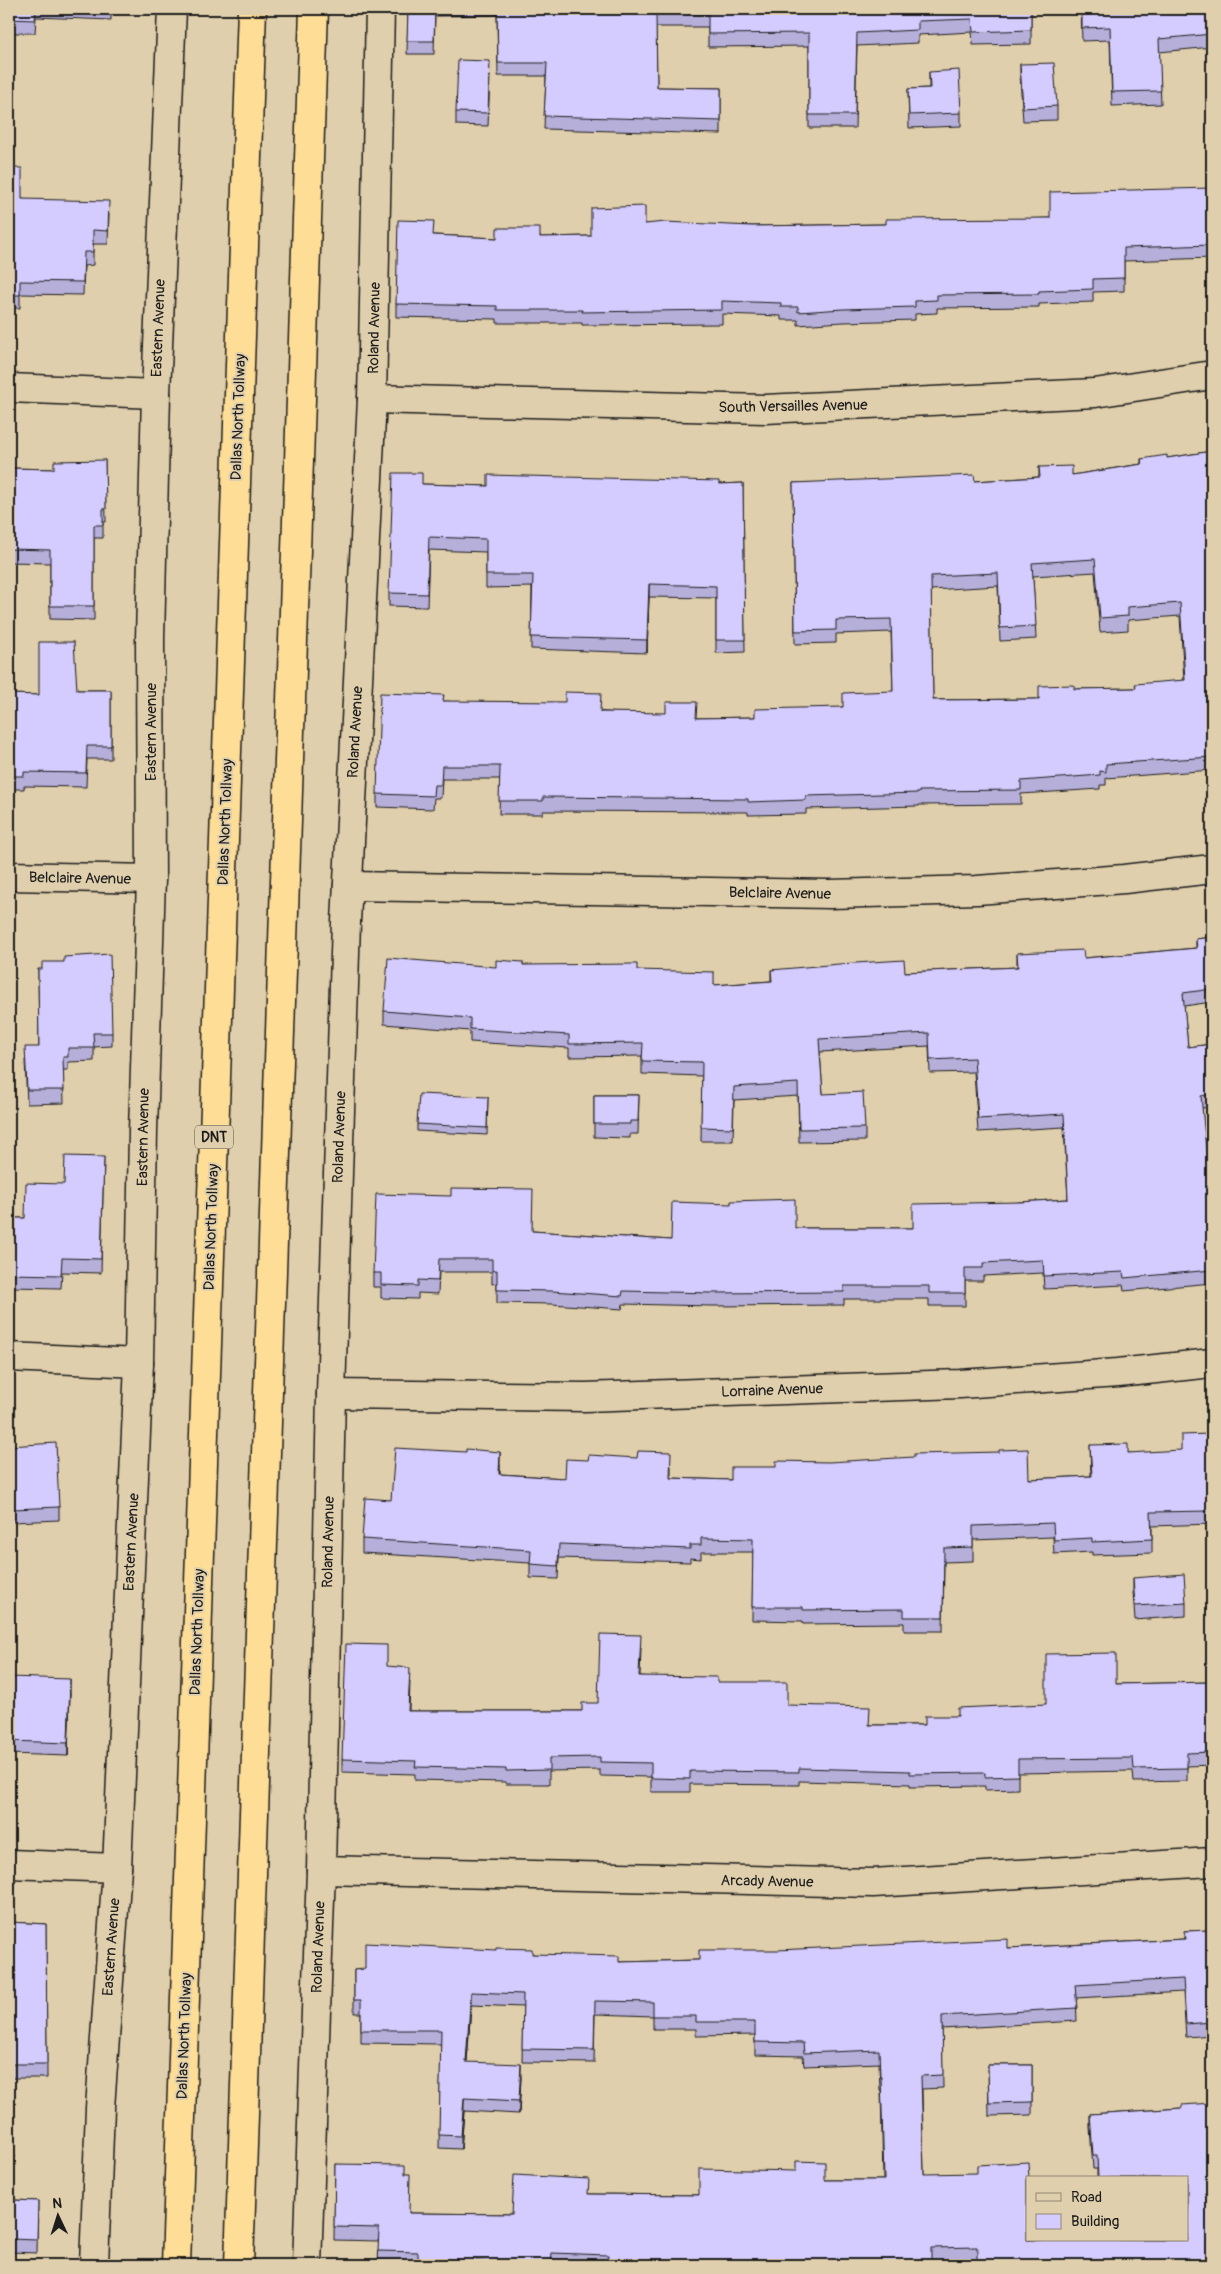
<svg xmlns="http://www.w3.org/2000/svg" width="1221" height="2274" font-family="Pangolin,sans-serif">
<rect width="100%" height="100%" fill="#e0cfac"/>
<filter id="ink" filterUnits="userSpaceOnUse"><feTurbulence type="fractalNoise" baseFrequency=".02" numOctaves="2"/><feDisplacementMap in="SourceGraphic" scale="10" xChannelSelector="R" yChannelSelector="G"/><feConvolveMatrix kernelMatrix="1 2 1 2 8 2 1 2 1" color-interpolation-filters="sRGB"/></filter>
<g filter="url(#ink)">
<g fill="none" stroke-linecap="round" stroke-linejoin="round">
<defs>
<path id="street" d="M9 388 156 394
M372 399 765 409 1095 393 1212 375
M9 876 151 879
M348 886 830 894 977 890 1124 879 1212 869
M9 1357 139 1363
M331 1394 585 1397 960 1384 1118 1373 1212 1363
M9 1864 117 1868
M321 1870 873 1883 1212 1862"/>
<path id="secondary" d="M94 2265 100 2108 117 1868 139 1363 143 1131 151 879 150 639 156 394 172 9
M307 2265 321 1870 331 1394 346 922 372 399 380 9"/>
<path id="highway" d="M176 2265 252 9
M239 2265 314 9"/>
</defs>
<use href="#street" stroke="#1c1c1c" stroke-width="31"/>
<use href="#secondary" stroke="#1c1c1c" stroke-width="31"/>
<use href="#highway" stroke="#1c1c1c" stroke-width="31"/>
<use href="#street" stroke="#e0cfac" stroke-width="28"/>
<use href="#secondary" stroke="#e0cfac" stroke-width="28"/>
<use href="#highway" stroke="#fedd96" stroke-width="28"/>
</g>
<path fill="#b6afda" stroke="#1c1c1c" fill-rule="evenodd" d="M9 9H111V20L36 17 35 33H9Z
M408 9H1031V44L973 45 972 32 918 35V43L857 46 855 128H809V46L708 47V27H656L657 87 721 88V134L544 129 546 76H498L497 15 435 16 434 54H407Z
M1081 9H1212V47L1159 52 1161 104 1112 106 1110 40 1082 41Z
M1020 64 1057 106V120L1023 121 1020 78Z
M929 72 961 113V126L909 128 908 89 929 88Z
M490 75 488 126 456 125V112Z
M9 168 22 199 109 214 108 244H93V265L84 266 83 295 20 294V308H9Z
M1212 188V258L1124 261V291L1093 292V302L1039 304V307L937 308V313L915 314V320L843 322 798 325V320H781V316L722 314V324L582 325V323H497V319L396 317V304L434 235 497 238 591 236 645 224 752 226 886 224 1050 218Z
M1212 451V770L1106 778V785H1100V789L1021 794V804L919 805V806L806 809V814L748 815V812L543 811V814H499L500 779H442L441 798H434L433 809 377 807V794L444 701 696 718 755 717 843 707 893 691 891 632 836 634V643L795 644 793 483 975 481 1039 477V467L1072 475 1141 464V459L1167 458ZM1095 572 1100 632 1128 630V620L1180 616 1184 680 1135 688 1074 689 1039 699 933 700 931 590 998 586 1000 641 1036 639 1033 576Z
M105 460 106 522H103V538H94V620L50 619V563L9 562V468L54 469Z
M743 483 745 652 716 653V598L649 597 647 653 531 649 532 587 486 588V552L429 550 427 607 389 606V593L422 484 488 486 719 484Z
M77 690H111V759H87L86 787 24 786V789H9V694L39 695Z
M1212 937V1002L1184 1006 1188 1047 1212 1044V1107L1202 1108 1208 1169 1212 1168V1283L1124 1291 1123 1285 1044 1289 1043 1273 983 1276V1281H965V1306H929V1299H844V1305L712 1306 623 1304 622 1309 552 1304 497 1303V1283L492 1284V1272H439L438 1294 418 1293V1299L381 1298V1287H373V1273L532 1231 671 1240 795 1228H913L1019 1202 1068 1199 1064 1127 978 1132 974 1072 930 1073 929 1046 820 1052 823 1094 865 1128V1141L799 1142 798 1096 734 1100 733 1141H701L702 1076 642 1074V1056L569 1057V1048L470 1042V1031L384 1024V1011L496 967 523 965 637 970 714 985 771 981V970L905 972 1017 967V953L1084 958 1196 948V939Z
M38 969 112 1033V1046L94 1047V1061L68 1062V1070H63L64 1103 27 1104 25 1060 39 1047Z
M594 1095H639L638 1134H630V1138L594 1137Z
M488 1097 487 1135 417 1131V1124Z
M104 1157 101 1273 62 1272 61 1288 9 1287V1218H25L64 1184Z
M1090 1445 1128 1453 1212 1456V1524L1152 1526V1553L1092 1555V1552L1054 1554 1053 1537 973 1540V1561L944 1562 943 1631H904V1623L803 1624V1621L752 1620 753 1552H701V1559L690 1558V1562L559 1558 558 1579 530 1578V1563L362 1553V1539L391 1500 500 1465V1474L565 1478 671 1466V1478L731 1480 1029 1479 1091 1476Z
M9 1446 59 1507V1520L13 1522 12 1507H9Z
M1133 1578 1186 1603V1616L1135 1620 1133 1591Z
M641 1648 640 1676 717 1682 787 1705 870 1725H925L958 1716 1046 1704 1116 1684 1212 1682V1765L1187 1766V1781L1134 1782 1133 1771 1018 1773V1789L985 1790V1786L910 1787V1784L799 1781V1785L690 1784V1792H651V1777L600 1776V1770L549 1771V1784H506V1782L415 1780V1774L342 1772V1759L387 1667 410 1681 409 1711H582L598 1703Z
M9 1677 70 1692 68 1756 9 1754Z
M9 1922 46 1924 47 2078H9Z
M1212 1930V2035L1186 2037 1183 1992 1076 1998 1077 2021 942 2029 943 2088 922 2089 924 2174 1027 2240 1187 2178H1097V2169H1093L1090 2127V2114L1182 2108 1212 2103V2265H977V2260L931 2261V2265H418L378 2264 379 2241 334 2240 335 2164 405 2174 409 2213 512 2214 589 2194 699 2195 825 2180H883L881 2090H880L879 2063 804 2066 803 2056 755 2055V2035L696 2036V2029H653V2016L595 2014 594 2063 522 2062 523 2007 471 2005 467 2062 521 2077 519 2114 464 2111 461 2149 439 2148 441 2044 361 2043V2013H354V1970L365 1969 532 1954 619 1962 699 1960 1008 1948 1184 1939V1931Z
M988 2065H1032V2115L989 2116Z
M9 2121 15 2134 13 2200 38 2201 37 2253 9 2252Z"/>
<path fill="#948eb2" stroke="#1c1c1c" d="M649 584V597L647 653V640Z
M500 1452V1465L499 1488V1474Z
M70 1679V1692L68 1756V1743Z
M471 1992V2005L466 2075V2062Z
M521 2064V2077L519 2114V2101Z
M464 2098V2111L461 2149V2136Z"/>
<path fill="#d4cbfe" stroke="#1c1c1c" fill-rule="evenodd" d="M9 9H36L35 20 9 19Z
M408 9H435L434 41H407Z
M497 9H1031V30L973 32 972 19 918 21V30L857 33 855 115H809V33L708 34V14H656L657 87 721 88V121L544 116 547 63H498Z
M1082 9H1212V34L1159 39 1161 91 1112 92 1110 27 1082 28Z
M458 60 490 61 488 113 456 112Z
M1054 63 1057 106 1023 108 1020 64Z
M959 70 961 113 909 115 908 89 930 88 929 72Z
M9 168H22V199L109 201 108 231 93 230V252H84L83 282 20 281V295H9Z
M1212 188V245L1124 248V278L1093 279V289L1039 291V294L937 295V300L915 301V307L843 309 798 312V307H781V303L722 301V310L582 312V310H497V306L396 304 398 220 434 221 433 235 497 238V228H540V237L591 236V208L645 206V224L665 222 752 226 886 224V219L1050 218V192Z
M1212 451V757L1106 764V772L1100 771V775L1021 781V790L919 791V793L806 796V800L748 802V799L543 797V801H499L500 766H442L441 785H434L433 796 377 794 380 693 444 695 443 701 565 702V692L601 693 600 712 666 713V702H697L696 718 755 717V709L843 707V693L893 691 891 619 836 620V630L795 631 793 483 974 475 975 481 1040 477 1039 467 1072 466V475L1142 464 1141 459 1167 455V458ZM1095 559 1100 618 1128 616V607L1180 603 1185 680 1135 684 1136 688 1074 689V685L1039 686V699L933 700 931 576 998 573 1000 628 1036 626 1032 563Z
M105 460 106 509H103V525H94V606H50V550L9 549V468L54 469V461Z
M393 473H422V484L488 486V475L719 481V484L743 483 745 640H716V586L649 584 647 640 531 637 533 575H486V539L429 537 427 594 389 593Z
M39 642H74L77 690H111V746H87L86 773 24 772V776H9V694L39 695Z
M1212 937V989L1183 993 1188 1047 1212 1044V1094L1201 1096 1208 1169 1212 1168V1270L1124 1278 1123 1272 1044 1276 1043 1260 983 1263V1268H965V1293H929V1286H844V1292L712 1293 623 1291 622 1296 552 1291 497 1290V1270L492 1271V1259H439L438 1281 418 1280V1286L381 1285V1273H373L376 1194 451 1196V1188L533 1189 532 1231 671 1240 672 1202 731 1204V1201L795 1199V1228H913V1204L1019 1202 1068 1199 1064 1114 978 1119 974 1058 930 1060 929 1033 819 1039 823 1094 863 1092 865 1128 799 1129 798 1083 734 1087 733 1128 701 1127 702 1062 642 1061 643 1043 569 1044V1035L470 1029V1018L384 1011 388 958 496 967V960L523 962V965L637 964V970L714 972V985L772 981 771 970 839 964 904 960 905 972 1018 967 1017 953 1083 950 1084 958 1197 948 1196 939Z
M110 954 112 1033H93L94 1048H68V1057H63L64 1090H27L25 1047H39L38 969H42V962H64V957Z
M419 1094 488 1097 487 1128 417 1124Z
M594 1095H639L638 1121H630V1124H594Z
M65 1156 104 1157 101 1259 62 1258 61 1275 9 1274V1218H25L26 1183 64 1184Z
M1210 1434 1211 1456H1212V1511L1151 1512 1152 1539 1092 1542V1538L1054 1540 1053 1523 973 1526V1547L944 1548 943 1617H904V1609L803 1610V1607H752L753 1539 701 1538V1545H690V1549L559 1544 558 1566 530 1564 531 1550 362 1539 365 1498 391 1500 395 1448 466 1452V1449L500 1452 499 1474 565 1478 566 1459 588 1460 589 1455 637 1458 638 1451 671 1452 670 1478 731 1480V1467H776V1461L829 1462 914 1457V1454L999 1452V1450L1028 1449 1029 1479 1092 1476 1090 1445 1128 1444V1453L1181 1450V1435Z
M56 1443 59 1507 13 1509 12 1493 9 1494V1446Z
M1184 1574 1186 1603 1135 1606 1133 1578Z
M600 1634 641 1635 639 1676 717 1677V1682H787V1705L870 1707 869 1725H925V1716H958V1708L1046 1704V1654L1116 1653V1684L1212 1682V1752L1187 1753V1768L1134 1769 1133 1758 1018 1759V1776L985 1777V1773L910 1774V1771L799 1768V1772L690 1771V1779L651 1778V1763L600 1762V1757L549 1758V1770L506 1771V1769L415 1767 416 1761 342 1759 346 1644 387 1645V1666L410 1668 408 1711H582V1703H598Z
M9 1677 70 1679 68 1743 9 1741Z
M9 1922 46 1924 47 2064H9Z
M1212 1930V2022L1186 2024 1183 1979 1075 1985 1077 2008 942 2016 943 2075 921 2076 924 2174 977 2173V2165L1028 2162 1029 2178H1027V2240H1187V2178H1098L1097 2156H1093L1090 2114 1182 2108V2105L1212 2103V2141H1211L1212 2150V2259L1168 2263 1167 2260 1058 2265H977V2247L931 2248V2265H848L757 2263V2265H697L607 2264 608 2255 552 2253 551 2265 476 2261V2265H418V2252L378 2251 379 2228 334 2227 335 2164 405 2165V2174H410L409 2213 512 2214 514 2175 589 2179 588 2194 699 2195V2169L796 2171V2161L825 2162V2180H884L881 2077H880L879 2050 804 2053 803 2043 755 2042V2022H696V2016H653V2002L595 2001 594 2050 522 2049 523 1994 471 1992 466 2062 521 2064 519 2101 464 2098 461 2136 439 2135 441 2030H361V2000H354V1970L365 1969V1943L496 1950V1948L532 1949V1954L619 1956V1962L699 1960V1950H777L1008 1939V1948L1185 1939 1184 1931Z
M988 2065H1032V2102L989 2103Z
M9 2121H15L13 2200 38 2201 37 2240 9 2239Z"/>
</g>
<g text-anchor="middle" stroke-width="4" stroke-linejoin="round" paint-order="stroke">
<rect fill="#e0cfac" stroke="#575247" stroke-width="1" x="195" y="1125.5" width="38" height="23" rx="4"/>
<g font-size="14" font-weight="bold" fill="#1c1c1c">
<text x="214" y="1142">DNT</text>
</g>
<g font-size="15" fill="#1c1c1c" stroke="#e0cfac">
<text transform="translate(158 328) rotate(-88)" y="5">Eastern Avenue</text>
<text transform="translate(374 328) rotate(-89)" y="5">Roland Avenue</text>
<text transform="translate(793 406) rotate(-1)" y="5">South Versailles Avenue</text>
<text transform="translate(238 417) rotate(-88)" y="5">Dallas North Tollway</text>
<text transform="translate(151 732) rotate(-90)" y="5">Eastern Avenue</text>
<text transform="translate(355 732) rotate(-87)" y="5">Roland Avenue</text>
<text transform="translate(225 822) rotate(-88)" y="5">Dallas North Tollway</text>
<text transform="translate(80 878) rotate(1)" y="5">Belclaire Avenue</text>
<text transform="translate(780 893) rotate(1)" y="5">Belclaire Avenue</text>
<text transform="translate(143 1137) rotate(-89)" y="5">Eastern Avenue</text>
<text transform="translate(339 1137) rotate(-88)" y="5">Roland Avenue</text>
<text transform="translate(211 1227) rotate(-88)" y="5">Dallas North Tollway</text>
<text transform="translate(772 1390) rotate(-2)" y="5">Lorraine Avenue</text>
<text transform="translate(131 1542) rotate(-87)" y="5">Eastern Avenue</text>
<text transform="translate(328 1542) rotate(-89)" y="5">Roland Avenue</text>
<text transform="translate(197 1632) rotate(-88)" y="5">Dallas North Tollway</text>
<text transform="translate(767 1881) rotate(1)" y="5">Arcady Avenue</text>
<text transform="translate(111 1947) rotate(-86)" y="5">Eastern Avenue</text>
<text transform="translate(318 1947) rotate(-88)" y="5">Roland Avenue</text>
<text transform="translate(184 2036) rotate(-88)" y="5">Dallas North Tollway</text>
</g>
</g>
<rect width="1221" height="2274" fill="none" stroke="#e0cfac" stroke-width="30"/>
<rect x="15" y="15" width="1191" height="2244" fill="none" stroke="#1c1c1c" stroke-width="2" filter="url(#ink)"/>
<rect x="1026" y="2176" width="162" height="65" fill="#e0cfac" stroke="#928772"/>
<rect x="1036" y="2193" width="25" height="8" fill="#e0cfac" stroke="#928772"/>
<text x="1071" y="2202" font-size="15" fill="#1c1c1c">Road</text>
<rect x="1036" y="2214" width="25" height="15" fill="#d4cbfe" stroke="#928772"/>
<text x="1071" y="2226" font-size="15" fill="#1c1c1c">Building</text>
<g transform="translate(58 2216) rotate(356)" stroke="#e0cfac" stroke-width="4" paint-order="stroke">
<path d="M0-4L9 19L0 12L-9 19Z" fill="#1c1c1c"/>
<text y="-8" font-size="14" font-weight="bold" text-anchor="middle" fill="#1c1c1c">N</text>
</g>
</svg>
